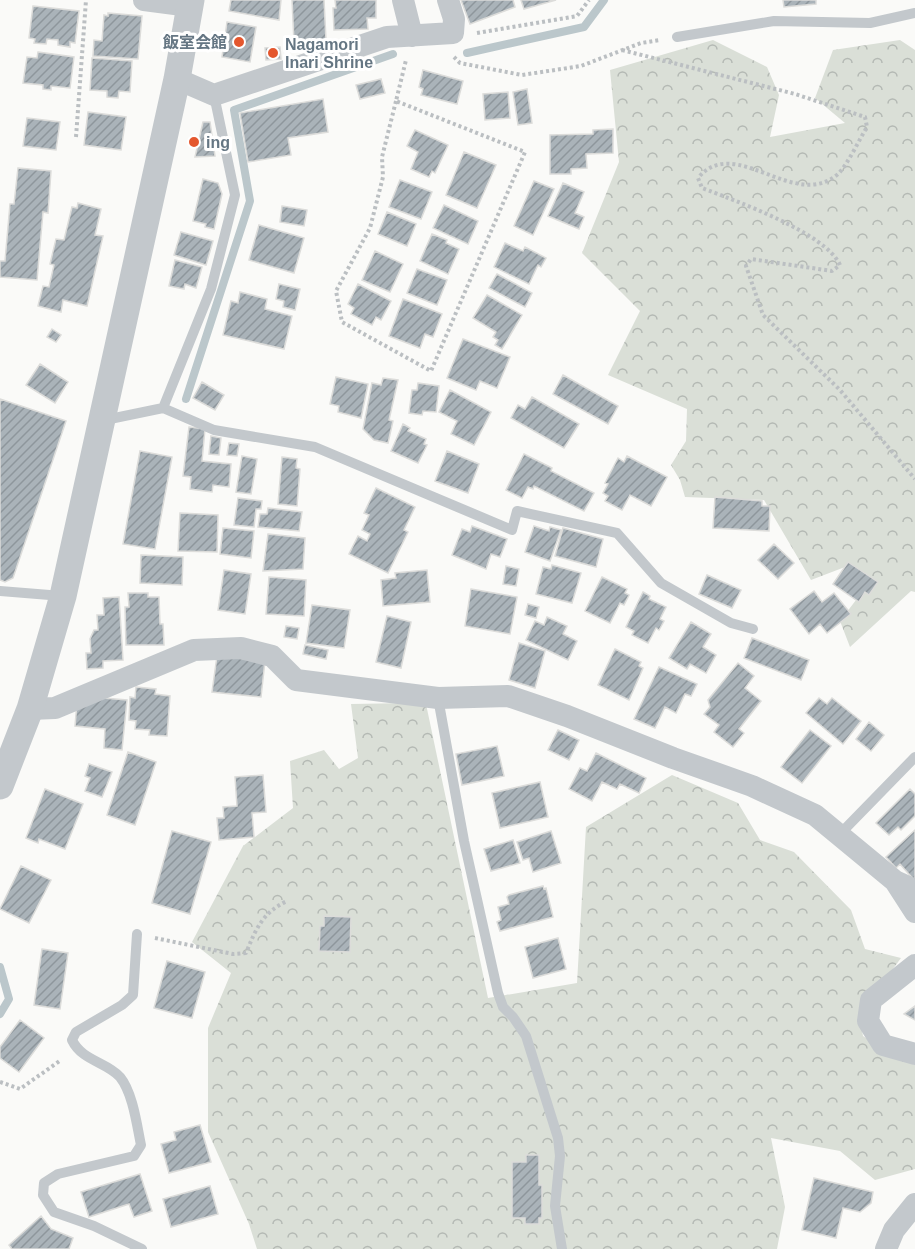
<svg xmlns="http://www.w3.org/2000/svg" width="915" height="1249" font-family="Helvetica,'Noto Sans JP',sans-serif">
<defs>
<pattern id="forest-crowns" width="20" height="18" patternUnits="userSpaceOnUse" patternTransform="scale(1.5)"><rect width="20" height="18" fill="#dadfd7"/><path d="M2 6a3 3 0 1 1 6 0M12 15a3 3 0 1 1 6 0" fill="none" stroke="#b4b9b4"/></pattern>
<pattern id="building-hatch" width="6" height="6" patternUnits="userSpaceOnUse" patternTransform="scale(1.5)"><rect width="6" height="6" fill="#aab3b9"/><path d="M-1 1l2-2M0 6l6-6M5 7l2-2" fill="none" stroke="#8e969c"/></pattern>
</defs>
<rect width="100%" height="100%" fill="#fafaf8"/>
<path fill="url(#forest-crowns)" d="M713 40 767 67 779 95 770 137 845 123 815 98 833 50 900 40 915 50V592L911 591 850 647 840 621 869 583 845 567 811 580 764 500 685 497 680 480 671 465 686 441 687 409 608 375 640 311 582 253 619 162 610 70Z
M409 703 426 704 488 998 577 983 586 827 672 775 738 803 760 840 794 852 851 910 865 949 901 958 859 1015 863 1036 882 1049 915 1062V1169L875 1180 840 1151 771 1138 785 1207 777 1249H257L249 1224 208 1132V1028L231 973 192 942 243 846 293 808 290 761 324 750 339 769 358 758 351 704Z"/>
<g fill="none" stroke-linecap="round" stroke-linejoin="round">
<path stroke="#bbc7cb" stroke-width="8" d="M467 53 584 27 604 0
M186 399 250 201 234 110 393 54
M0 967 9 999 0 1014"/>
</g>
<path fill="url(#building-hatch)" stroke="#dcdcda" stroke-width="1.5" d="M231 0H281L279 20 229 11Z
M292 0H324L326 40 294 42Z
M335 0H376V18H367L368 29 334 30 333 8H336Z
M461 0H513L515 7 470 24Z
M521 0H556L524 9Z
M783 0H816V4L784 7Z
M33 6 79 11 75 43 70 42V47L58 45V40L47 39 46 44 34 43 35 39 29 38Z
M108 13 142 16 138 59 93 56 94 40 102 41 104 15 108 16Z
M227 22 256 27 250 62 222 57Z
M280 47 281 59 266 60 265 48Z
M38 52 74 57 70 88 51 86V90L43 89V85L23 83 27 57 37 58Z
M92 58 132 61 130 92 119 91 118 98 107 97V91L90 90Z
M423 70 463 81 457 104 421 95 423 89 419 87Z
M381 79 385 93 360 99 356 85Z
M527 89 532 123 518 125 513 92Z
M508 92 510 118 485 120 483 94Z
M323 99 328 132 288 138 291 155 248 162 240 113Z
M88 112 126 117 121 150 84 145Z
M27 118 60 122 56 150 23 146Z
M203 122H210L215 156 195 157Z
M613 129V153L586 154 587 168 571 169V174H550V135L593 134V130Z
M415 130 448 145 435 173 432 171 429 177 411 169 418 152 407 146Z
M464 152 496 165 477 208 446 195Z
M18 168 51 171 48 213 43 212 37 280 0 277V261H5L10 204H14Z
M203 179 218 183 222 194 214 229 205 227 206 224 193 221Z
M400 180 432 192 421 219 389 207Z
M534 181 554 189 533 235 514 226Z
M563 183 584 192 575 213 584 217 579 229 548 216Z
M78 203 101 209 95 235 103 236 87 306 63 300 61 312 38 306 43 286 49 287 54 265 50 264 56 239 64 240 72 207 77 208Z
M444 205 478 221 468 244 433 228Z
M282 206 307 210 304 226 280 222Z
M387 212 416 224 407 246 378 234Z
M259 225 304 238 294 273 249 260Z
M181 232 213 241 206 265 174 255Z
M432 234 447 240 446 243 459 249 448 274 420 261Z
M505 243 523 251 525 247 546 258 541 267 538 265 529 284 494 267Z
M375 251 403 264 390 292 362 280Z
M175 260 202 267 196 288 185 284 184 289 169 286Z
M417 269 447 280 437 305 407 293Z
M497 274 532 293 525 307 489 288Z
M279 284 300 289 295 310 283 307 284 301 276 299Z
M358 284 391 301 381 320 376 317 372 325 351 314 354 308 348 304Z
M240 292 267 299 265 309 292 316 284 349 223 335 231 301 238 303Z
M487 295 522 315 502 349 495 345 498 340 493 337 496 332 473 318Z
M403 299 442 314 433 337 425 334 420 348 389 336Z
M52 329 61 335 56 342 47 337Z
M463 339 510 357 497 388 480 381 476 390 447 378Z
M40 364 68 382 55 403 26 385Z
M563 375 618 406 608 424 553 394Z
M336 377 368 384 361 418 338 412 339 406 330 404Z
M383 378 398 380 389 420 393 421 388 443 374 440 363 429 372 383 381 385Z
M202 382 224 395 215 410 193 398Z
M418 383 439 386 436 412 423 411 422 415 409 413 412 390H417Z
M450 390 491 412 474 445 451 434 457 421 439 412Z
M532 397 579 424 564 448 511 418 518 405 525 409Z
M0 399 66 421 13 578 5 582 0 580Z
M403 424 410 428 408 431 426 439 424 444 427 445 418 463 391 451Z
M189 427 205 429 202 461 231 464 229 487 213 485 212 492 190 489 191 477 183 476Z
M211 436 221 438 219 455 209 454Z
M229 443 239 444 237 456 227 455Z
M140 451 172 457 155 549 123 544Z
M447 451 479 464 468 493 435 481Z
M524 454 552 468 551 471 594 493 584 511 534 486 533 489 528 487 522 498 506 490Z
M242 456 257 459 251 494 236 492Z
M627 456 667 477 651 506 630 495 622 510 605 501 608 496 603 493 608 484 605 483 618 458 624 462Z
M282 457 297 459 296 468 300 469 297 506 278 504Z
M376 488 415 507 404 530 408 532 388 573 349 554 358 536 367 541 370 534 362 530 369 515 364 513Z
M715 497 762 501V506H770L769 531 713 528Z
M238 498 262 501 261 509H256L254 527 234 525Z
M268 508 302 512 299 531 258 527 260 514H267Z
M180 513 218 515 217 552 178 551Z
M472 526 507 539 500 557 491 554 486 569 452 555 462 529 470 532Z
M534 526 549 531 550 527 561 530 550 561 525 552Z
M223 528 254 531 251 558 220 554Z
M563 528 603 539 596 567 555 556Z
M268 534 305 538 303 569 263 571Z
M774 544 794 563 778 579 758 560Z
M141 555 183 557 182 585 140 583Z
M848 562 878 582 869 595 865 592 859 602 833 584Z
M552 565 581 573 572 603 536 594 543 567 551 569Z
M506 566 519 569 516 586 503 584Z
M224 570 251 574 245 614 218 610Z
M427 570 430 602 383 606 381 580 396 578 395 573Z
M707 575 741 590 732 608 699 594Z
M269 577 306 580 304 616 266 614Z
M602 577 627 589 625 593 629 595 624 605 620 603 610 623 585 611Z
M471 589 517 597 510 634 465 626Z
M814 591 822 602 834 593 851 614 827 633 820 624 809 634 790 609Z
M643 592 650 596 649 599 666 607 660 619 664 621 659 630 656 628 648 643 632 635 634 631 626 627Z
M128 593H148V597H159L160 624H163L164 645H126L125 607H129Z
M119 597 123 660 103 661V668L87 669 86 653H91L90 639 94 630H98L97 615H104L103 598Z
M528 604 539 607 536 618 525 615Z
M312 605 350 610 344 648 306 643Z
M387 616 411 622 401 668 376 662Z
M547 617 567 626 563 634 577 641 568 660 526 640 535 621 544 625Z
M691 622 711 634 703 647 716 655 706 673 690 664 687 669 669 658Z
M286 626 299 628 297 639 284 637Z
M752 638 809 660 801 680 744 658Z
M519 643 545 651 535 688 509 680Z
M305 645 328 650 326 659 303 654Z
M615 649 641 662 639 666 643 668 629 700 598 685Z
M217 656 265 661 261 697 212 692Z
M738 663 754 676 745 688 761 701 739 729 744 733 733 747 714 732 719 725 704 714 710 707 708 700Z
M659 667 697 684 691 696 685 694 676 713 665 707 655 728 634 719Z
M136 687 156 689 155 694 170 696 167 736 149 735 150 730 135 729 136 721 129 720 130 697 135 698Z
M91 697 127 700 122 750 104 748 105 729 75 726 77 703Z
M819 698 827 704 832 698 861 721 843 744 806 713Z
M869 722 884 735 871 751 856 739Z
M558 730 579 740 569 760 548 750Z
M810 730 831 746 802 783 781 767Z
M497 746 504 776 462 785 456 754Z
M128 752 156 762 135 825 107 815Z
M596 753 646 778 639 793 620 784 617 789 602 782 592 801 569 789 580 768 587 771Z
M89 764 112 772 102 797 85 791 90 778 85 776Z
M263 775 266 812 252 813 254 837 219 840 217 818H224L223 807 237 806 235 777Z
M540 782 548 817 500 828 492 793Z
M45 789 83 804 65 849 39 839 38 843 26 838Z
M910 789 915 794V816L901 830 898 827 889 835 876 823Z
M915 830V881L900 864 896 868 886 857Z
M172 831 211 842 190 914 152 903Z
M551 831 561 863 533 872 529 858 523 860 517 842Z
M513 840 520 863 491 871 484 849Z
M21 866 51 880 29 923 0 909Z
M543 886 544 889 546 888 553 917 500 931 497 922 501 920 498 907 509 904 507 897 509 895Z
M324 916 351 917 350 952 319 951 320 926H324Z
M558 938 566 969 533 978 525 947Z
M42 949 68 953 60 1009 34 1005Z
M167 961 205 972 192 1018 154 1008Z
M915 1006V1020L904 1014Z
M20 1020 44 1038 19 1072 0 1058V1047Z
M200 1125 211 1162 169 1173 161 1144 176 1140 174 1132Z
M526 1155H539V1185H542V1218H539V1224H525V1218H512V1162H526Z
M140 1174 152 1211 134 1217 129 1204 89 1217 81 1192Z
M814 1178 873 1192 871 1203 860 1212 843 1208 836 1238 802 1230Z
M210 1186 218 1214 171 1227 163 1199Z
M41 1216 51 1229 73 1238 69 1249H12L9 1245Z"/>
<g fill="none" stroke-linecap="round" stroke-linejoin="round">
<path stroke="#bbbfc2" stroke-width="4" stroke-dasharray="3 3" stroke-linecap="butt" d="M477 33 577 16 589 0
M622 50 795 94 865 117 867 127C859 140 848 164 838 174 794 212 735 133 698 178L702 188C736 201 826 233 840 265L832 271 751 259 746 266 763 315 840 390 915 479
M454 57 460 63 522 75 581 66 641 43 660 40
M396 101 382 157 383 177 370 228 336 291 342 322 431 371 525 152 396 101 406 60
M76 137 86 0
M155 938 233 954 246 953C256 929 262 913 287 901
M0 1082 20 1089 61 1060"/>
<path stroke="#c3c8cc" stroke-width="10" d="M677 37 774 21 870 23 915 13
M163 408 211 289 235 195 214 95
M105 420 163 408 214 430 315 447 512 530 517 511 617 533 661 583 731 623 753 629
M0 591 62 596
M438 698 464 841 498 993 503 1007 513 1017 526 1036 558 1138 560 1156 555 1206 562 1249
M839 835 915 757
M137 934 133 995 122 1005 76 1032 72 1040C82 1061 107 1062 120 1077 133 1093 137 1126 141 1145L134 1156 58 1174 44 1183 43 1195 54 1212 94 1226 142 1249"/>
<path stroke="#c3c8cc" stroke-width="22" d="M144 0 190 6
M403 0 412 36
M177 79 214 95 387 37 453 33 454 19 448 0
M30 709 55 708 194 650 241 648 272 656 296 680 438 698 508 696 567 716 673 758 752 786 815 815 895 881 915 890
M895 881 915 912
M915 965 871 1000 868 1021 883 1045 915 1054
M886 1249 894 1230 915 1204"/>
<path stroke="#c3c8cc" stroke-width="27" d="M0 786 30 709 63 596 177 79 191 0"/>
</g>
<g fill="#e4572e" stroke="#fff" stroke-width="2">
<circle cx="239" cy="42" r="6"/>
<circle cx="273" cy="53" r="6"/>
<circle cx="194" cy="142" r="6"/>
</g>
<g text-anchor="middle" stroke-width="6" stroke-linejoin="round" paint-order="stroke">
<g font-size="16" font-weight="bold" fill="#657683" stroke="#fff" text-anchor="start">
<text x="227" y="48" text-anchor="end">飯室会館</text>
<text x="285" y="50">Nagamori<tspan x="285" dy="18">Inari Shrine</tspan></text>
<text x="206" y="148">ing</text>
</g>
</g>
</svg>
